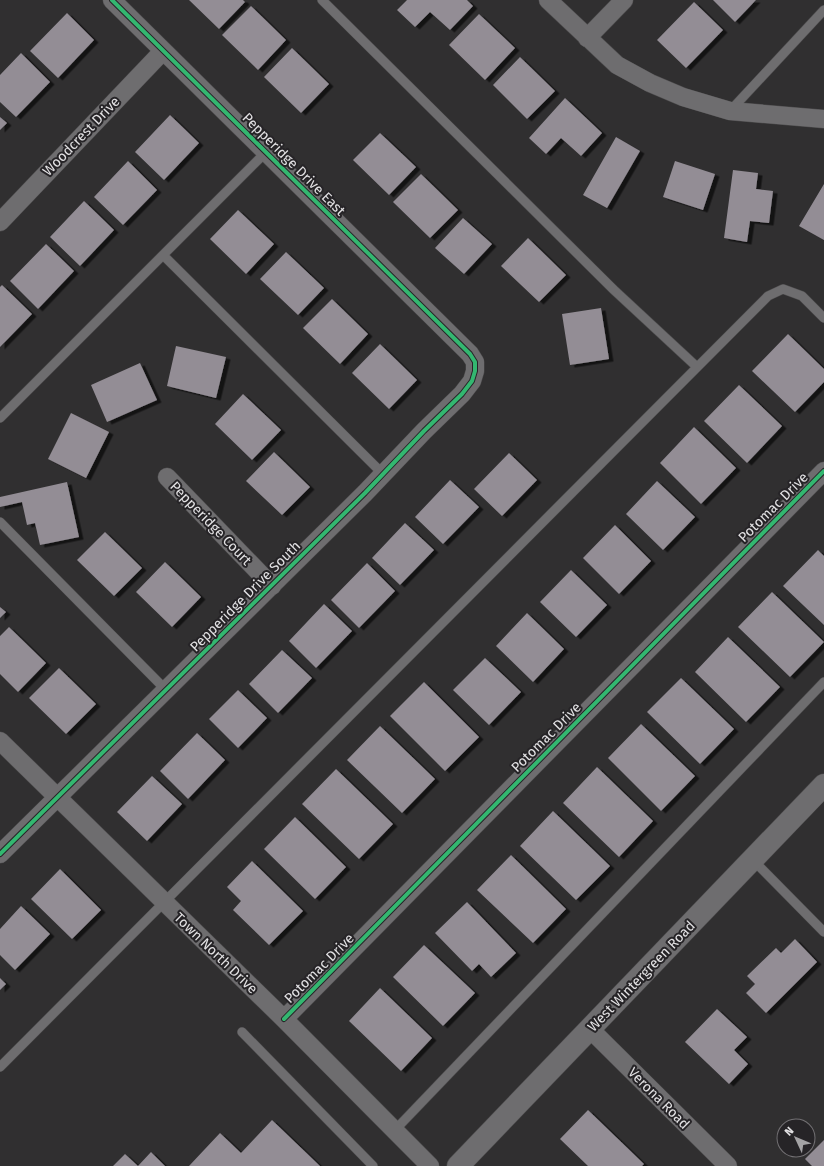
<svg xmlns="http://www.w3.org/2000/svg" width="824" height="1166" font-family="'Fira Sans',sans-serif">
<defs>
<filter id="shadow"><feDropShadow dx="4.5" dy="2.5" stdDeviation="0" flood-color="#0009"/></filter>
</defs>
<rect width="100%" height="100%" fill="#302f30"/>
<path fill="#938d95" filter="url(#shadow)" d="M189 0H243L245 2 219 29Z
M407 0H467L473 6 450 30 430 12 415 27 397 10Z
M713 0H756L735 22Z
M694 2 723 30 686 68 657 40Z
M251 6 286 40 258 70 222 35Z
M67 13 94 40 58 78 30 51Z
M479 14 515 48 485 80 449 45Z
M292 48 329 84 301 113 264 77Z
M21 53 50 82 16 117 0 102V75Z
M520 57 555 91 527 119 493 85Z
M565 98 602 133 581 156 561 138 546 154 529 138Z
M170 115 199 143 164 180 135 152Z
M0 117 7 123 0 130Z
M380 133 416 167 389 195 353 160Z
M616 137 640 151 607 208 583 195Z
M128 161 157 190 123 225 94 197Z
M675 161 715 174 703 210 663 197Z
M733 170 758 173 756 189 773 191 769 223 750 221 747 242 724 238Z
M421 174 458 210 430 238 393 202Z
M824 184V240L799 226Z
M84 201 114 230 80 266 50 237Z
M238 210 274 244 246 274 210 239Z
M463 218 492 244 464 274 435 248Z
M528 238 566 275 539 302 501 266Z
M46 244 74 271 38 309 10 281Z
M286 252 324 288 298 315 260 279Z
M2 285 32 314 0 347V287Z
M332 299 368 334 340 364 303 328Z
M601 308 609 359 570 365 562 314Z
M788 334 824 369V382L795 412 752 371Z
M380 344 417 380 389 409 352 373Z
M176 346 226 357 216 398 167 386Z
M140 363 157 400 107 422 91 385Z
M739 385 782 426 747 463 704 421Z
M243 394 281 430 252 460 215 424Z
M71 413 109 432 86 478 48 459Z
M694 427 736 468 701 504 660 463Z
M274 452 310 487 282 515 246 481Z
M509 453 537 480 502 516 474 489Z
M450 480 479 507 443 544 415 517Z
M657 481 695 517 663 550 626 514Z
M67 482 79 537 40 545 35 523 27 525 22 502 0 507V497Z
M405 523 434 550 400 585 372 558Z
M615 525 651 561 619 594 583 558Z
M105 532 142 568 114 596 77 560Z
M818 550 824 556V625L783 586Z
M165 562 201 597 172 627 136 592Z
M367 563 395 591 359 628 331 600Z
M571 570 607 605 576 637 540 602Z
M772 592 824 642 790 677 738 627Z
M324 604 352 631 316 668 289 641Z
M0 607 6 612 0 618Z
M527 613 564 649 533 682 496 646Z
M9 627 46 663 18 692 0 674V636Z
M728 637 780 687 746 722 695 672Z
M282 650 312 678 278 713 249 684Z
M485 658 521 692 489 725 453 690Z
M59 668 96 704 66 734 29 698Z
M681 678 734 729 700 764 647 712Z
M424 682 479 737 445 771 390 716Z
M238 690 267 718 238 748 209 719Z
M641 724 695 776 661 811 608 758Z
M380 726 435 779 402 813 347 760Z
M197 733 225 760 188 799 160 771Z
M597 767 653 821 619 857 563 803Z
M336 769 393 824 359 859 302 804Z
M152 776 182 804 147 841 117 812Z
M553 811 610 866 576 900 520 846Z
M295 817 346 867 315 899 264 849Z
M511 855 566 909 533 943 477 890Z
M252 861 303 911 269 945 233 910 241 901 227 887Z
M60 869 101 910 72 939 31 899Z
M467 902 516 953 491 977 479 964 472 971 435 933Z
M21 906 50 934 15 970 0 955V929Z
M795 939 817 962 766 1013 746 993 755 984 747 976 776 948 781 953Z
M424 945 475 993 443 1026 393 977Z
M0 978 6 984 0 990Z
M380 988 432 1038 401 1071 349 1021Z
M717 1009 747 1037 734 1050 748 1064 729 1084 685 1042Z
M588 1110 644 1164 642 1166H588L560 1139Z
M272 1120 320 1166H189L220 1133 241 1153Z
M824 1140V1166H812L805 1159Z
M151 1152 165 1166H138Z
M125 1154 138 1166H113Z"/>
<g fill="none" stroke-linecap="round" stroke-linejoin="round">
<defs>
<path id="lane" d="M322 0 614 290 697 367
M730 111 824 10
M266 152 163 255 383 474
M0 418 163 255
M0 522 166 690
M752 859 824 932
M242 1032 373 1166
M0 1067 768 296 783 289 802 296 824 318
M395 1130 824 682"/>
<path id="street" d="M548 0 617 65 650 83 683 97 730 111 824 119
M587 38 624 0
M0 222 163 51
M167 477 272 586
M0 741 284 1019 430 1166
M0 854 365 493 424 431 462 394 472 381 475 371V362L470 354 112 0
M284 1019 824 471
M590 1029 728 1166"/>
<path id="secondary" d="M458 1166 824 785"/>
</defs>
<use href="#lane" stroke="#4d4c4d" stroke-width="10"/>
<use href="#street" stroke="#4d4c4d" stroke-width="19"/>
<use href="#secondary" stroke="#4d4c4d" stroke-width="23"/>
<use href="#lane" stroke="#6e6d6f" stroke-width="9"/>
<use href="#street" stroke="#6e6d6f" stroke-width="18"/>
<use href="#secondary" stroke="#6e6d6f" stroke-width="22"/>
<defs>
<path id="cycleway" d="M0 854 365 493 424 431 462 394 472 381 475 371V362L470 354 112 0
M284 1019 824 471"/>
</defs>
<use href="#cycleway" stroke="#262427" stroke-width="6"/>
<use href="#cycleway" stroke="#33b770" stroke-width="4"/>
</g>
<g text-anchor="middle" stroke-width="4" stroke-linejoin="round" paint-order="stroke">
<g font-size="14" fill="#e3e2e4" stroke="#262427">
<text transform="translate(81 136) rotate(-46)" y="5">Woodcrest Drive</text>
<text transform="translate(294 164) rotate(45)" y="5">Pepperidge Drive East</text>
<text transform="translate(773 507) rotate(-45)" y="5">Potomac Drive</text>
<text transform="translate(211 523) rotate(46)" y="5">Pepperidge Court</text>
<text transform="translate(245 596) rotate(-45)" y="5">Pepperidge Drive South</text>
<text transform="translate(546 737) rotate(-45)" y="5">Potomac Drive</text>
<text transform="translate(216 953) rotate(44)" y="5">Town North Drive</text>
<text transform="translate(319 968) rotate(-45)" y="5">Potomac Drive</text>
<text transform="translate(641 976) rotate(-46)" y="5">West Wintergreen Road</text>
<text transform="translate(659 1098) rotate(45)" y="5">Verona Road</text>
</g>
</g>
<g transform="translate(796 1138) rotate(314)"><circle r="19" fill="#262427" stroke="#727073"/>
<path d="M0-3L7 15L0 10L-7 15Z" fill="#a4a3a5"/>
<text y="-6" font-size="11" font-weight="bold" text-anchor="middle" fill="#e3e2e4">N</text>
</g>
</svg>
